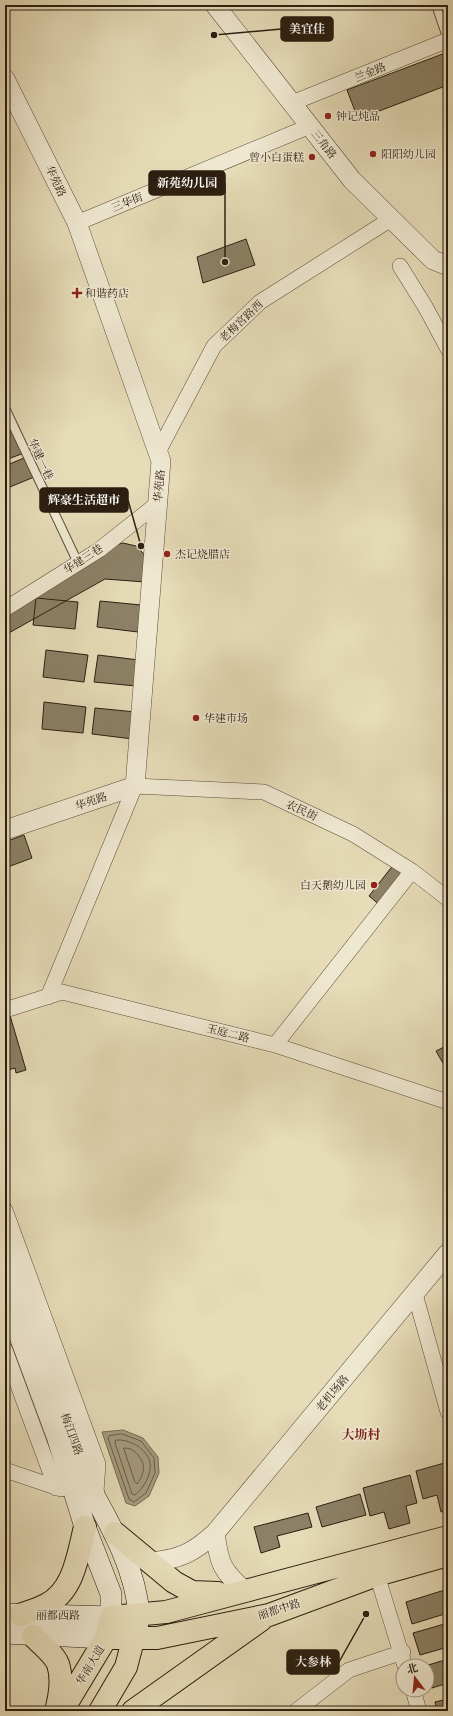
<svg xmlns="http://www.w3.org/2000/svg" width="453" height="1716" font-family="Vollkorn,'Noto Serif SC',serif">
<rect width="100%" height="100%" fill="#e6dcb8"/>
<filter id="stains"><feTurbulence type="fractalNoise" baseFrequency=".005" numOctaves="4"/><feColorMatrix values="0 0 0 0 .2 0 0 0 0 .09 0 0 0 0 .02 0 0 0 .5 -.17"/></filter>
<radialGradient id="worn" r=".72"><stop offset=".6" stop-color="#630" stop-opacity="0"/><stop offset="1" stop-color="#630" stop-opacity=".3"/></radialGradient>
<path fill="#a69b7f" stroke="#756953" d="M123 1430 143 1438 158 1457 159 1473 149 1496 135 1506 126 1503 102 1432Z"/>
<g fill="none" stroke-linecap="round" stroke-linejoin="round">
<path stroke="#685c48" stroke-width="1" d="M122 1434 141 1441 154 1458 155 1473 146 1493 134 1502 129 1499 108 1438 109 1436Z
M116 1440C129 1439 144 1447 149 1459 154 1471 144 1488 135 1495L132 1494 115 1443Z
M124 1448C130 1448 134 1450 138 1455 146 1465 145 1472 137 1484L135 1482Z"/>
</g>
<path fill="#8c8167" stroke="#2b1e10" d="M448 52V85L358 119 347 90Z
M246 239 255 265 203 283 197 257Z
M18 425 27 452 5 460V430Z
M31 455 39 475 5 489V466Z
M123 543 136 546 146 556 145 582 105 579 7 634 5 631V617L111 546Z
M36 598 78 602 75 629 33 625Z
M100 601 141 605 138 632 97 627Z
M46 650 88 655 84 682 43 677Z
M98 655 139 660 136 686 94 682Z
M44 702 86 707 83 733 42 729Z
M95 708 136 712 133 739 92 734Z
M24 835 32 858 5 868V842Z
M394 864 406 873 381 906 369 896Z
M9 1012 26 1070 16 1073 15 1068 5 1071V1013Z
M448 1045V1072L436 1051Z
M448 1462V1510L441 1512 437 1495 423 1499 416 1471Z
M410 1475 417 1503 406 1506 410 1523 389 1529 384 1512 370 1516 363 1488Z
M360 1494 366 1515 322 1527 316 1507Z
M308 1513 312 1527 277 1536 280 1547 261 1553 254 1527Z
M448 1589V1613L412 1624 406 1602Z
M448 1623V1647L420 1655 413 1633Z
M448 1659V1683L432 1688 427 1672V1666H425Z
M448 1699V1711H437L435 1702Z"/>
<g fill="none" stroke-linecap="round" stroke-linejoin="round">
<defs>
<path id="service" d="M436 5 448 40
M5 408 78 563"/>
<path id="minor" d="M292 103 448 40
M77 223 310 126
M400 266 426 308 448 349
M158 452 214 346 260 302 391 219
M5 609 99 550 157 504
M48 997 135 786 264 792 353 834 412 871 448 899
M5 1010 62 992 275 1045 448 1102
M275 1045 412 871
M5 1210 98 1464 96 1492
M415 1294 448 1412
M5 1350 56 1488
M5 1470 61 1489
M377 1575 405 1666
M413 1690 419 1711
M296 1711 349 1670 403 1652"/>
<path id="tertiary" d="M215 5 352 180 433 260 448 266
M5 79 77 223 161 461 135 786 5 830
M215 1533C219 1564 222 1571 246 1592
M151 1562C180 1559 193 1553 215 1533L448 1253"/>
<path id="secondary" d="M5 1252 95 1497C115 1533 136 1573 139 1615
M5 1296 57 1436 85 1527 111 1594V1617L5 1614
M5 1633 106 1638"/>
<path id="primary" d="M115 1533 174 1582 192 1592 218 1593
M20 1615C28 1612 38 1609 46 1605 74 1591 78 1555 85 1527
M33 1636C41 1644 54 1654 58 1664 63 1679 60 1696 56 1711
M106 1638H157L269 1615 377 1575 448 1555
M62 1711 106 1638 111 1617 166 1612 448 1537
M100 1711 126 1667 137 1625
M133 1711 261 1620"/>
</defs>
<use href="#service" stroke="#5a4e3a" stroke-width="10"/>
<use href="#minor" stroke="#5a4e3a" stroke-width="16"/>
<use href="#tertiary" stroke="#5a4e3a" stroke-width="20"/>
<use href="#secondary" stroke="#2b1e10" stroke-width="22"/>
<use href="#primary" stroke="#2b1e10" stroke-width="24"/>
<use href="#service" stroke="#efe8d1" stroke-width="8"/>
<use href="#minor" stroke="#efe8d1" stroke-width="15"/>
<use href="#tertiary" stroke="#efe8d1" stroke-width="19"/>
<use href="#secondary" stroke="#efe8d1" stroke-width="21"/>
<use href="#primary" stroke="#e6dcb8" stroke-width="22"/>
</g>
<g fill="#8f2418" stroke="#efe8d1" stroke-width="1.5">
<circle cx="328" cy="116" r="4"/>
<circle cx="373" cy="154" r="4"/>
<circle cx="312" cy="157" r="4"/>
<path d="M75 287h4v4h4v4h-4v4h-4v-4h-4v-4h4z"/>
<circle cx="167" cy="554" r="4"/>
<circle cx="196" cy="718" r="4"/>
<circle cx="374" cy="885" r="4"/>
</g>
<g text-anchor="middle" stroke-width="3" stroke-linejoin="round" paint-order="stroke">
<g font-size="11" fill="#2b1e10" stroke="#efe8d1">
<text transform="translate(370 72) rotate(-22)" y="4">兰金路</text>
<text transform="translate(324 144) rotate(52)" y="4">三角路</text>
<text transform="translate(56 181) rotate(64)" y="4">华苑路</text>
<text transform="translate(127 202) rotate(-22)" y="4">三华街</text>
<text transform="translate(241 321) rotate(-43)" y="4">老梅宮路西</text>
<text transform="translate(41 459) rotate(65)" y="4">华建一巷</text>
<text transform="translate(159 486) rotate(-85)" y="4">华苑路</text>
<text transform="translate(83 559) rotate(-33)" y="4">华建三巷</text>
<text transform="translate(91 801) rotate(-19)" y="4">华苑路</text>
<text transform="translate(302 810) rotate(25)" y="4">农民街</text>
<text transform="translate(228 1033) rotate(14)" y="4">玉庭二路</text>
<text transform="translate(332 1393) rotate(-50)" y="4">老机场路</text>
<text transform="translate(72 1434) rotate(70)" y="4">梅江四路</text>
<text transform="translate(279 1609) rotate(-18)" y="4">丽都中路</text>
<text x="58" y="1619">丽都西路</text>
<text transform="translate(90 1665) rotate(-59)" y="4">华南大道</text>
</g>
<g font-size="11" fill="#2b1e10" stroke="#efe8d1" text-anchor="start">
<text x="336" y="120">钟记炖品</text>
<text x="381" y="158">阳阳幼儿园</text>
<text x="304" y="161" text-anchor="end">曾小白蛋糕</text>
<text x="85" y="297">和谐药店</text>
<text x="175" y="558">杰记烧腊店</text>
<text x="204" y="722">华建市场</text>
<text x="366" y="889" text-anchor="end">白天鹅幼儿园</text>
</g>
<g font-size="13" font-weight="bold" fill="#7a1f14" stroke="#efe8d1">
<text x="361" y="1439">大坜村</text>
</g>
</g>
<path fill="none" stroke="#2b1e10" stroke-width="1.5" d="M214 35L281 29M225 262L225 183M141 546L128 500M366 1614L339 1662"/>
<g fill="#2b1e10" stroke="#efe8d1" stroke-width="1.5">
<circle cx="214" cy="35" r="4"/>
<circle cx="225" cy="262" r="4"/>
<circle cx="141" cy="546" r="4"/>
<circle cx="366" cy="1614" r="4"/>
</g>
<g fill="#2b1e10" stroke="#2b1e10" stroke-width="1.5">
<rect x="281" y="17" width="52" height="24" rx="4"/>
<rect x="149" y="171" width="76" height="24" rx="4"/>
<rect x="40" y="488" width="88" height="24" rx="4"/>
<rect x="287" y="1650" width="52" height="24" rx="4"/>
</g>
<g font-size="12" text-anchor="middle" font-weight="bold" fill="#fff">
<text x="307" y="33">美宜佳</text>
<text x="187" y="187">新苑幼儿园</text>
<text x="84" y="504">辉豪生活超市</text>
<text x="313" y="1666">大参林</text>
</g>
<rect width="453" height="1716" fill="none" stroke="#e6dcb8" stroke-width="20"/>
<rect x="6" y="6" width="441" height="1704" fill="none" stroke="#2b1e10" stroke-width="2"/>
<rect x="10" y="10" width="433" height="1696" fill="none" stroke="#2b1e10"/>
<g transform="translate(415 1678) rotate(344)"><circle r="19" fill="#efe8d1" stroke="#a19784"/>
<path d="M0-3L7 15L0 10L-7 15Z" fill="#8f2418"/>
<text y="-6" font-size="11" font-weight="bold" text-anchor="middle" fill="#2b1e10">北</text>
</g>
<rect width="100%" height="100%" filter="url(#stains)"/>
<rect width="100%" height="100%" fill="url(#worn)"/>
</svg>
